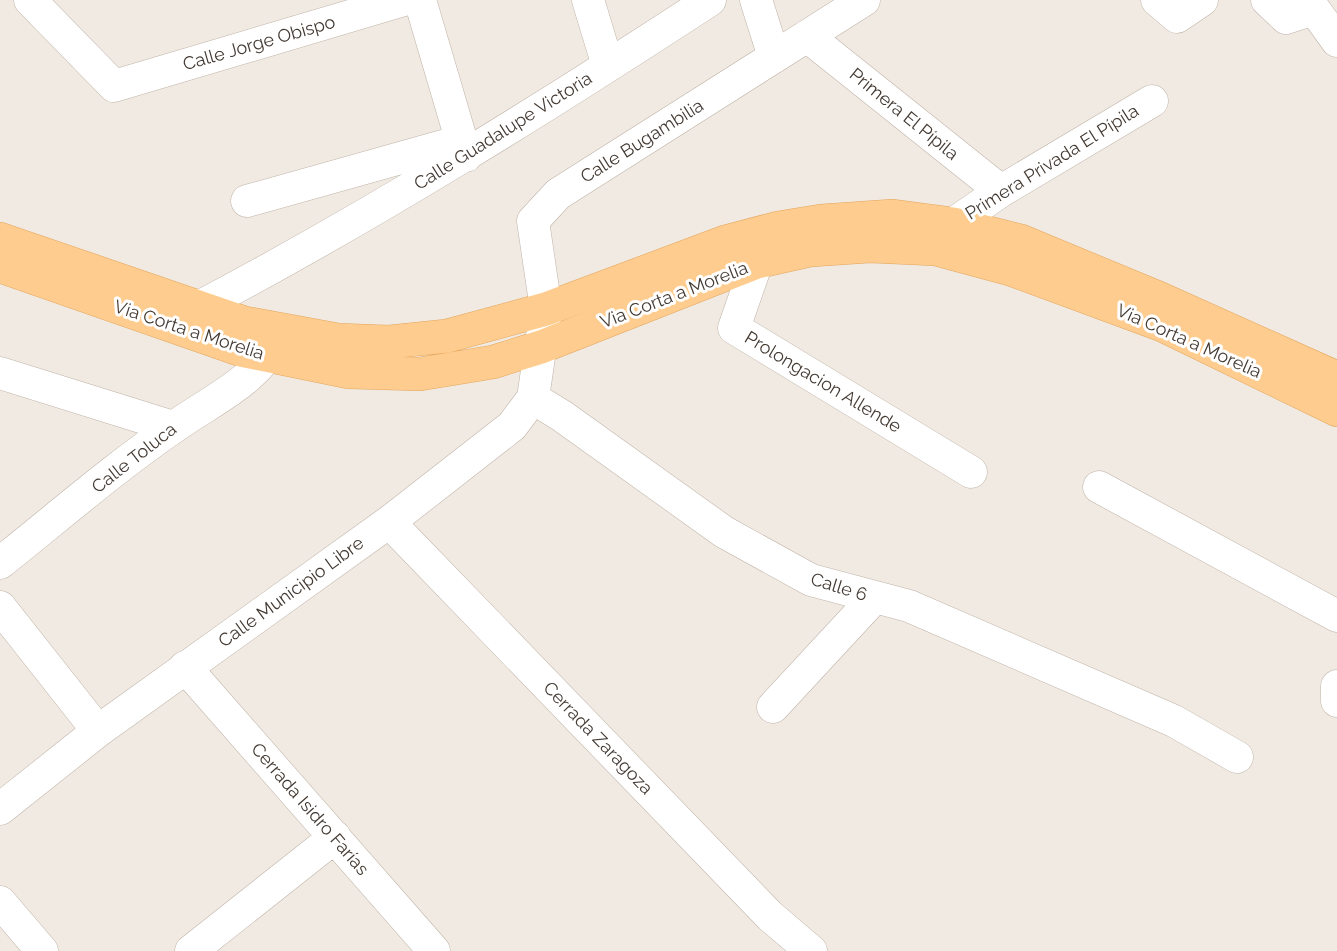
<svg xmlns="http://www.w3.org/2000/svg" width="1337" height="951" font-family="Raleway,sans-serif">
<rect width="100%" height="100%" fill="#f1eae2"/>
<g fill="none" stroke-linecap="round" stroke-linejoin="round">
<defs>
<path id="minor" d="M30 0 114 86 404 0
M420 0 466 156
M588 0 608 66
M756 0 774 57
M1157 0 1177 17 1202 0
M1267 0 1286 18 1314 9 1337 41
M807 36 1001 191
M247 201 461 141
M953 224 1001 191 1152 101
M757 262 734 328 971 472
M199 307C375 214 543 109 710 0
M0 373 173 427
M533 398 562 416 724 532 811 580 909 606 1174 721 1237 757
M1099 487 1337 616
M389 522 770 916 811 951
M0 563C58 517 114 468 174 427 215 398 256 382 280 336
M0 607 98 731
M185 667 434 951
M1337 686V701
M773 707 874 598
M0 809 98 731 389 522 512 426 533 398 546 309 533 221 558 194 864 0
M0 902 42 951
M191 951 335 837"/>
<path id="major" d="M0 239 245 323 338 340 389 342 447 336 546 309 725 242 778 228 821 221 893 216 953 224 1021 241 1161 299 1337 378
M0 266 241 350 349 372 420 374 493 362 541 347 757 262 811 250 870 246 936 249 1010 269 1162 325 1337 410"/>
</defs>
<use href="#minor" stroke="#bfb3a8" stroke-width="33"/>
<use href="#major" stroke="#e3a65e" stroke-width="34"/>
<use href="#minor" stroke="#fff" stroke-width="32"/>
<use href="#major" stroke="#fecc8e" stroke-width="33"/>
</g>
<g text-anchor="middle" stroke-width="6" stroke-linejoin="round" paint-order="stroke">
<g font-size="18" fill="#433a33" stroke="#fff">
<text transform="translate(259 43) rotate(-16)" y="6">Calle Jorge Obispo</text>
<text transform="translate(904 114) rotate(39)" y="6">Primera El Pípila</text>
<text transform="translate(503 131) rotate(-32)" y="6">Calle Guadalupe Victoria</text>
<text transform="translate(642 141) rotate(-32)" y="6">Calle Bugambilia</text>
<text transform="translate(1052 162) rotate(-32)" y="6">Primera Privada El Pípila</text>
<text transform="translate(674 295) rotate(-21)" y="6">Via Corta a Morelia</text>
<text transform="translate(189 330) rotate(18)" y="6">Via Corta a Morelia</text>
<text transform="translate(1189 341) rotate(24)" y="6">Via Corta a Morelia</text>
<text transform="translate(823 382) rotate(31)" y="6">Prolongacion Allende</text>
<text transform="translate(134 458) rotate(-38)" y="6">Calle Toluca</text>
<text transform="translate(839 587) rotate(17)" y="6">Calle 6</text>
<text transform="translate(291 592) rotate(-36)" y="6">Calle Municipio Libre</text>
<text transform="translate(598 738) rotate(46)" y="6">Cerrada Zaragoza</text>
<text transform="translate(310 809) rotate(49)" y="6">Cerrada Isidro Farías</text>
</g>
</g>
</svg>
